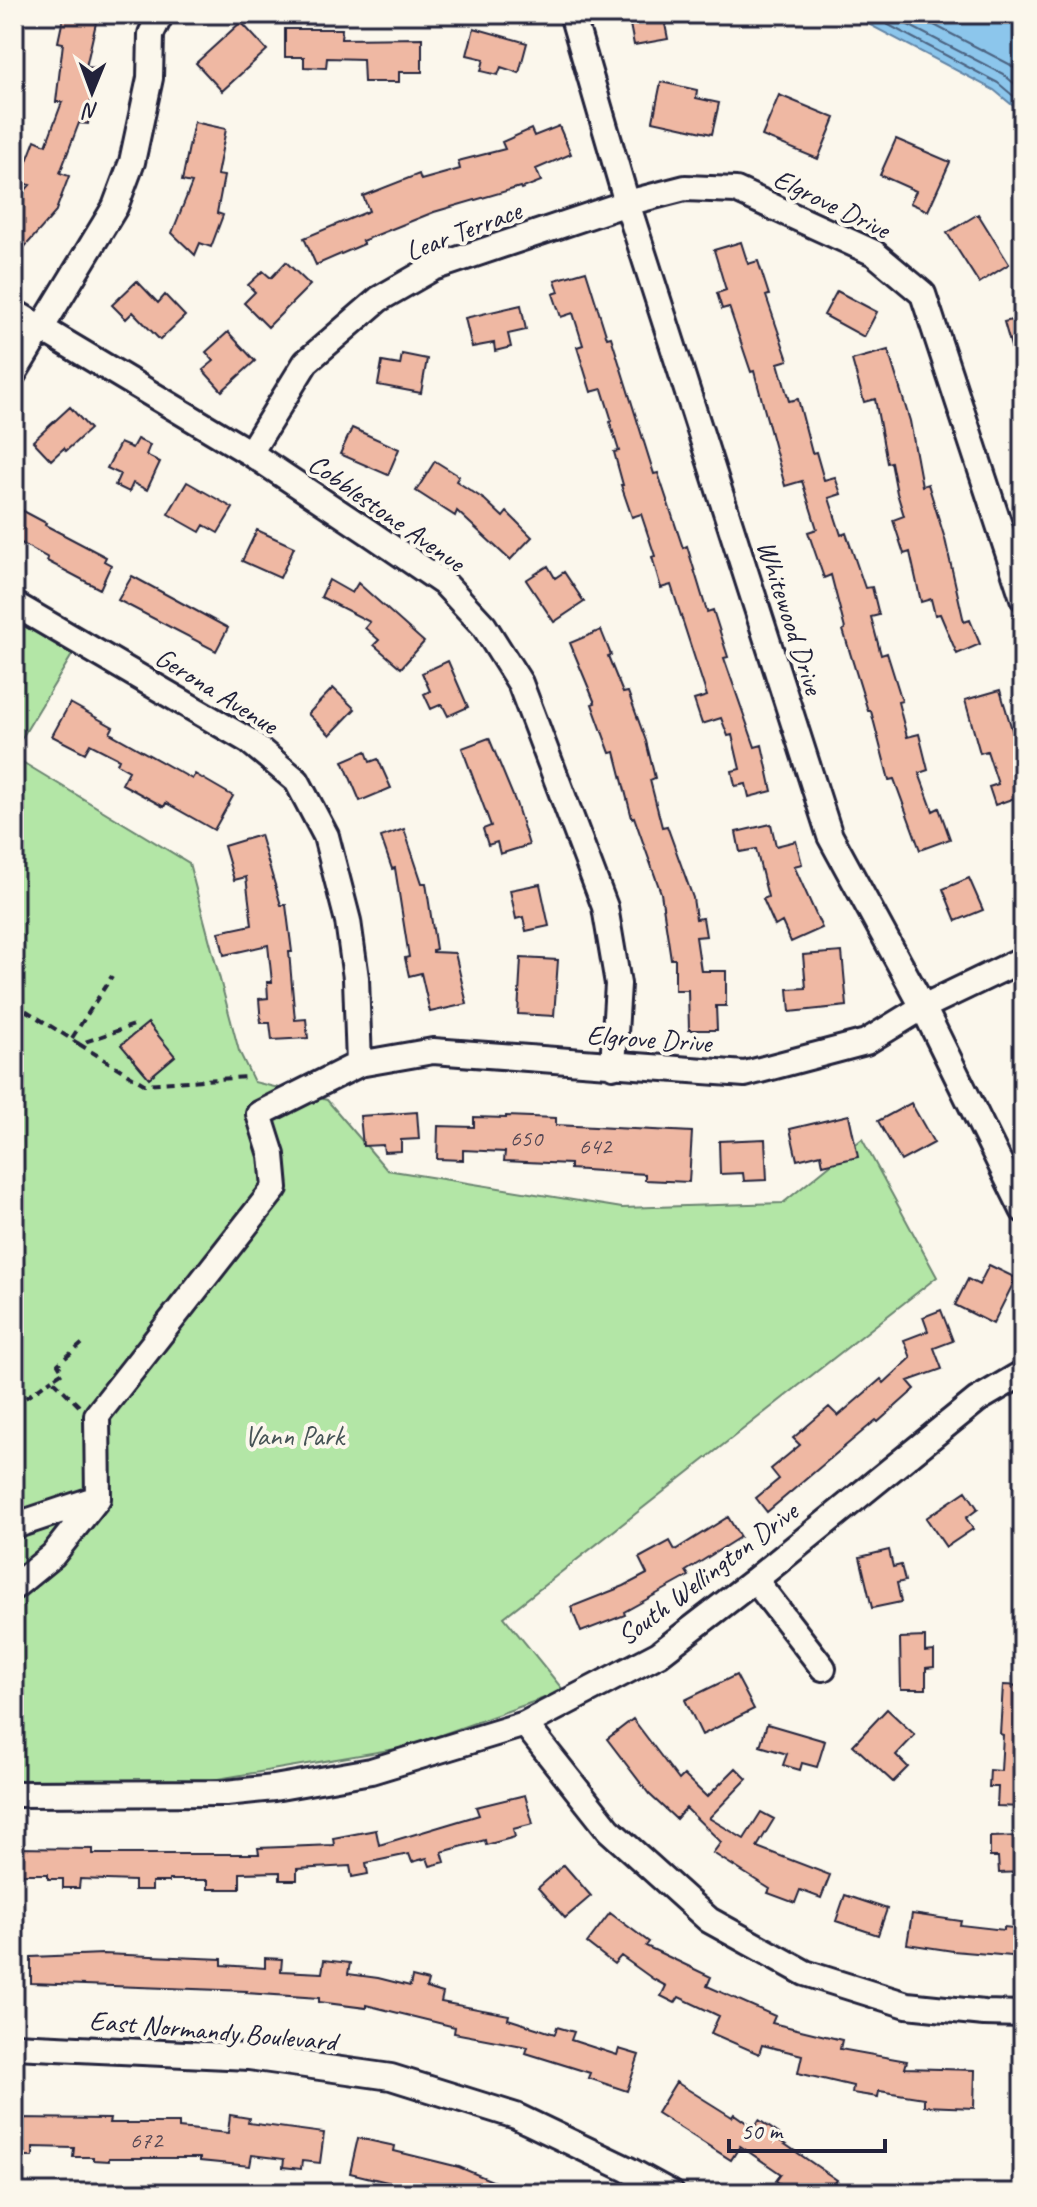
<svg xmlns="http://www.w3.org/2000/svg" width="1037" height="2207" font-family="Caveat,sans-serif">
<rect width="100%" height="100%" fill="#fbf7ec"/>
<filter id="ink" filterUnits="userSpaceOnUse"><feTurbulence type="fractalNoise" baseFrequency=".0125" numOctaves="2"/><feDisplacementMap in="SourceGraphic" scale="16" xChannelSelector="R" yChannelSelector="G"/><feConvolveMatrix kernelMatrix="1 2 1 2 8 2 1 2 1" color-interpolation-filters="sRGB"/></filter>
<g filter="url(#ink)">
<path fill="#b3e6a6" stroke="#6a8470" stroke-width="2" d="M14 619 72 655 14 751Z
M14 757 189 863 239 1051 254 1082 327 1100 387 1170 622 1208 783 1203 862 1139 937 1277 504 1617 564 1691 407 1747 206 1781 14 1780Z"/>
<path fill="#8cc6ec" stroke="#6284a5" stroke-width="2" d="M856 14H1023V114L994 90 870 25Z"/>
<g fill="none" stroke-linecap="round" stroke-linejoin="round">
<path stroke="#4c6482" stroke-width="2" d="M868 14 998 83 1023 104
M887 14 1003 74 1023 91
M913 14 1009 64 1023 75"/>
</g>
<path fill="#efb8a3" stroke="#22223b" stroke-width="2" d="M64 14H98L86 67 95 68 88 124 79 123 60 173 69 176 55 213 14 259V203L30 185 19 182 35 140 46 145 62 102H56L63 43 58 42Z
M628 14H663L668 39 634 45Z
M241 22 267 50 222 91 196 63Z
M474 28 527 43 519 73 501 67 498 75 481 71 484 59 467 55Z
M285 29H342L341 39 422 38V72H399V82H364L363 59 327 58 326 68 304 67V57H285Z
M661 82 697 90 696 98 719 103 712 134 653 121Z
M779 95 835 118 818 159 762 136Z
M194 122 226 129 217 175 224 176 217 213 223 215 211 247 200 243 195 255 172 233 192 183 182 181Z
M559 126 571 154 536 169 541 181 521 189 520 187 434 212 362 241 364 244 316 265 304 238 369 211 363 196 419 174 421 180 460 169 458 161 505 149 502 142 531 129 534 136Z
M896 139 950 162 928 211 910 203 916 191 880 175Z
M978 214 1009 264 979 283 947 233Z
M741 242 748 264 758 261 769 295 766 296 788 360 778 363 789 401 798 399 812 453 816 452 824 480 835 477 841 494 829 498 841 535 846 533 865 588 872 587 879 615 871 617 881 655 887 653 902 701 898 702 907 737 919 734 928 770 919 773 933 811 939 808 950 839 920 850 894 779 889 780 871 711H868L843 630 845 629 831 575 824 578 808 532 817 529 802 481 785 486 754 371 751 372 729 307 722 309 717 293 726 290 714 250Z
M286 262 310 285 268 327 244 303 255 292 248 285 263 271 271 278Z
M586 271 607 338 611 337 654 474 658 473 683 548 687 546 707 612 713 610 728 657 724 658 755 747 762 745 772 791 749 797 746 784 735 786 732 771 740 769 732 735 728 736 721 718 702 724 694 700 707 696 671 585 661 588 652 557 655 556 641 514 632 517 621 485H623L614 452 619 451 610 422 612 421 602 389 591 392 577 347 583 345 573 313 561 317 553 294 559 292 555 280Z
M137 281 158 303 165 295 185 316 160 340 133 312 126 319 112 305Z
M837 291 877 312 864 337 824 315Z
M521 305 526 330 508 334 511 347 495 351 494 343 472 347 465 318Z
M1023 317V370L1018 371 1004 322Z
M228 332 255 361 222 391 203 370 214 361 206 352Z
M888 350 910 421 922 486 928 484 945 539 964 622 970 620 980 644 957 654 940 614 935 615 931 599 921 602 910 552 904 554 893 520 904 516 897 493 891 462 887 463 875 399 864 402 852 360Z
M402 354 427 359 421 393 378 385 382 362 400 365Z
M70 407 90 429 66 451 64 448 51 460 33 441Z
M352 428 399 449 388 475 340 454Z
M137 439 150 445 146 455 160 462 147 490 133 483 129 492 115 485 120 474 107 468 120 443 132 448Z
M435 461 459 476 456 481 485 500 503 517 507 512 532 537 510 560 457 511 455 516 416 491Z
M187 482 233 508 218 533 204 525 200 532 168 514Z
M14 506 46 523 45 525 106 557 104 561 111 565 100 589 47 561 48 558 14 539Z
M257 530 294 547 280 578 242 561Z
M548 566 555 578 564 572 584 602 554 622 526 580Z
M132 576 228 628 216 651 118 600Z
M329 580 352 593 358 583 424 642 401 668 374 645 379 640 365 628 370 622 321 597Z
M601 630 611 655 608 656 623 693 628 692 646 741 655 778 650 780 662 827 667 826 693 898 696 919 703 918 706 936 696 937 701 971H726V1006H716L717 1030H689L688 990H675V959H671L661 893 634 817 632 818 615 752 610 753 592 704 595 703 570 643Z
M448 661 468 707 448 716 442 704 431 709 424 694 430 691 422 673Z
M333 688 355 709 330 735 308 714Z
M1000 690 1023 766V795L995 805 989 787 998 784 987 751 980 753 965 700Z
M70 703 113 727 110 733 192 779 195 774 233 796 214 830 166 803 164 807 122 784 129 771 117 764 119 759 90 744 85 753 52 736Z
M489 738 516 803 529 845 500 854 497 842 488 845 483 829 491 826 462 748Z
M366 751 370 762 378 759 391 788 360 801 343 761Z
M771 824 776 846 796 841 802 864 794 866 822 928 791 942 782 922 775 926 763 899 768 897 756 849 740 852 736 832Z
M404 829 422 883H426L436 949 433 950V952L455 953 467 1004 430 1012 421 973 409 976 405 958 409 957 395 868 392 869 381 837Z
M260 835 281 905H286L292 952H289L295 1020 306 1019 308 1038 272 1040 270 1023H261L259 999 268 998 267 982H272L268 945 224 955 219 932 252 925 246 877 234 880 224 846Z
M969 878 983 910 956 921 943 889Z
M540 884 549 926 526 931 523 917 516 919 510 890Z
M842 952 847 1006 790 1012 788 989 806 988 803 955Z
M521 958 558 960 554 1016 518 1014Z
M148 1023 175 1056 149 1078 121 1045Z
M911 1103 934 1143 901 1161 878 1121Z
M417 1112 419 1139 401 1140V1151L384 1152 383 1145 363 1146 360 1116Z
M849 1115 858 1157 823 1165 821 1154 797 1160 790 1129Z
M506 1116 556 1118V1125L692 1132 689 1182 645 1180V1174L570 1169V1164L504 1161 505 1152 463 1150V1160L437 1159 438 1126 474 1127V1117L506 1118Z
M765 1139 767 1180 744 1181 743 1173 720 1174 719 1141Z
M989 1265 1016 1278 993 1324 955 1305 968 1279 979 1285Z
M941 1310 953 1341 934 1348 942 1369 908 1381 915 1389 878 1422 876 1420 767 1512 756 1498 779 1479 771 1469 800 1445 793 1438 829 1407 838 1416 881 1379 884 1383 911 1358 904 1340 928 1331 923 1317Z
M966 1491 978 1509 966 1518 973 1529 946 1547 926 1518Z
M728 1517 740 1537 686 1571 689 1576 624 1612 625 1615 581 1632 571 1607 624 1586 647 1574 639 1558 670 1541 675 1550Z
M889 1550 893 1567 901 1565 905 1581 897 1583 901 1602 872 1608 860 1557Z
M925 1637V1652L934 1651V1667L926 1668V1689H901L900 1638Z
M736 1675 754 1709 702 1735 685 1700Z
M1003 1685 1023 1686V1807L997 1806 998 1787H989L990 1770 1001 1771 1003 1735 1000 1734Z
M887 1709 915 1735 896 1755 908 1767 893 1782 853 1745Z
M633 1719 679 1780 684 1775 707 1797 736 1768 747 1779 709 1818 744 1839 761 1812 774 1819 757 1847 830 1875 821 1898 800 1890 795 1903 768 1893 770 1889 713 1853 721 1842 686 1808 676 1819 649 1794 607 1739Z
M767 1724 825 1741 817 1767 802 1763 800 1770 783 1765 787 1754 760 1746Z
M525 1795 533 1824 513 1829 515 1837 486 1845 485 1840 442 1852 445 1862 430 1866 427 1858 412 1862 409 1854 366 1863 368 1874 352 1877 350 1866 297 1869V1880H280V1872L240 1873V1889H208V1880H169V1882H152V1890H134V1881L80 1879 79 1888H63V1879H48V1874H14V1848L93 1849V1854H259L258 1848 334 1845 333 1838 376 1830 379 1845 479 1815 476 1807Z
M1023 1836V1872L999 1873 998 1857H990V1837Z
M564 1865 591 1896 565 1918 538 1888Z
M845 1895 887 1909 878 1935 836 1921Z
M610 1913 649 1942 646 1946 711 1977 707 1986 775 2016 772 2023 842 2040 840 2049 907 2061 905 2068 975 2070 974 2108 924 2106V2098L879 2091 878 2097 852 2093 853 2086 798 2073 802 2055 762 2045 759 2054 711 2033 719 2016 679 1997 675 2003 661 1996 666 1986 653 1979 621 1956 614 1964 587 1943Z
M912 1914 961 1921 960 1925 1004 1930V1927L1023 1929V1957L953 1951 907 1944Z
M103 1954 222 1959V1965L265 1968V1958L282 1959 281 1971 322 1973 324 1960 350 1963 348 1974 378 1978 410 1986 412 1977 428 1981 426 1988 443 1993 441 2002 509 2015 508 2019 555 2034 557 2027 574 2032 571 2040 617 2055 619 2049 639 2055 627 2091 588 2078 590 2073 526 2053 528 2047 454 2033 455 2027 366 2005V2008L319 2002V1998L246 1993 247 1991 31 1983V1957Z
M676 2082 732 2117 734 2114 754 2128 759 2120 779 2134 776 2138 837 2180 828 2193H795L776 2181 781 2174 740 2146 731 2160 657 2113Z
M230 2115 249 2118 248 2123 324 2133 320 2163 302 2161 301 2169 283 2167 284 2159 252 2155 250 2166 200 2161V2158H109V2161L93 2160V2157H73L74 2148 33 2147V2157H14V2118L110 2119 109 2123H179V2128L228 2133Z
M358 2138 395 2146 394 2151 459 2167 521 2193H433L350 2173Z"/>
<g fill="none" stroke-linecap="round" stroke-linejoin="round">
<defs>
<path id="minor" d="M572 14 627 203 830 836 923 1007 1023 1210
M14 312 250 453 370 533 445 584 484 626 520 683 605 907 618 984 613 1066
M14 373 115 207 132 162 150 78 151 34 161 14
M250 453 306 362 379 299 433 268 627 203 685 188 736 190 874 253 923 294 1023 598
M14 604 249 741 297 781 326 836 348 921 356 978 359 1064
M14 1526 98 1498
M755 1580 823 1668
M14 1587 53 1555 98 1498 97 1415 275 1188 272 1155 259 1114 359 1064 433 1051 745 1074 866 1042 923 1007 1023 959
M525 1724 609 1830 709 1920 805 1973 907 2005 984 2013 1023 2014
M14 1794 226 1793 274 1788 371 1771 525 1724 659 1654 755 1580 977 1400 1023 1373
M14 2046 249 2057 391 2077 516 2116 627 2169 671 2193"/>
</defs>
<use href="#minor" stroke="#22223b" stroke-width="30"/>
<path stroke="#22223b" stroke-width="4" stroke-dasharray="8 6" stroke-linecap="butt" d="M14 1003 79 1044 137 1024
M72 1038 112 976
M79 1044 144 1084 247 1077
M14 1406 52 1379
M79 1406 52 1379 63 1372 58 1364 83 1343"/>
<use href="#minor" stroke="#fbf7ec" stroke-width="24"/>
</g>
</g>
<g text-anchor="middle" stroke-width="8" stroke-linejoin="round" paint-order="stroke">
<g font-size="24" fill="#554855">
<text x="526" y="1146">650</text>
<text x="595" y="1154">642</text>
<text x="146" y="2148">672</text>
</g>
<g font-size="28" fill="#22223b" stroke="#fbf7ec">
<text transform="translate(832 203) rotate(26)" y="10">Elgrove Drive</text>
<text transform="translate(463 230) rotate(-21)" y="10">Lear Terrace</text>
<text transform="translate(387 512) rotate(35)" y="10">Cobblestone Avenue</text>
<text transform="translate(791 617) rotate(72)" y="10">Whitewood Drive</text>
<text transform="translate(217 690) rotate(32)" y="10">Gerona Avenue</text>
<text transform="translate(649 1038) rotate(4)" y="10">Elgrove Drive</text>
<text transform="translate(707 1573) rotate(-37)" y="10">South Wellington Drive</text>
<text transform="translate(213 2030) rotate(5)" y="10">East Normandy Boulevard</text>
</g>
<g font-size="28" fill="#465356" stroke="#fbf7ec">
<text x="294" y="1445">Vann Park</text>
</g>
</g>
<rect width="1037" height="2207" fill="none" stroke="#fbf7ec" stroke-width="48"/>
<rect x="24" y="24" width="989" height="2159" fill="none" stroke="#22223b" stroke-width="3" filter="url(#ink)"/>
<g transform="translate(92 92) rotate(181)" stroke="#fbf7ec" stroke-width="6" paint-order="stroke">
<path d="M0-6L14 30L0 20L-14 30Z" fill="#22223b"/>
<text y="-12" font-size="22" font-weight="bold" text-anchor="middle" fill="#22223b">N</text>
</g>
<path d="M729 2139v12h156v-12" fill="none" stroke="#22223b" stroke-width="4"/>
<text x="741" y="2139" font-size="24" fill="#22223b" stroke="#fbf7ec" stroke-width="6" paint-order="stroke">50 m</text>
</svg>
